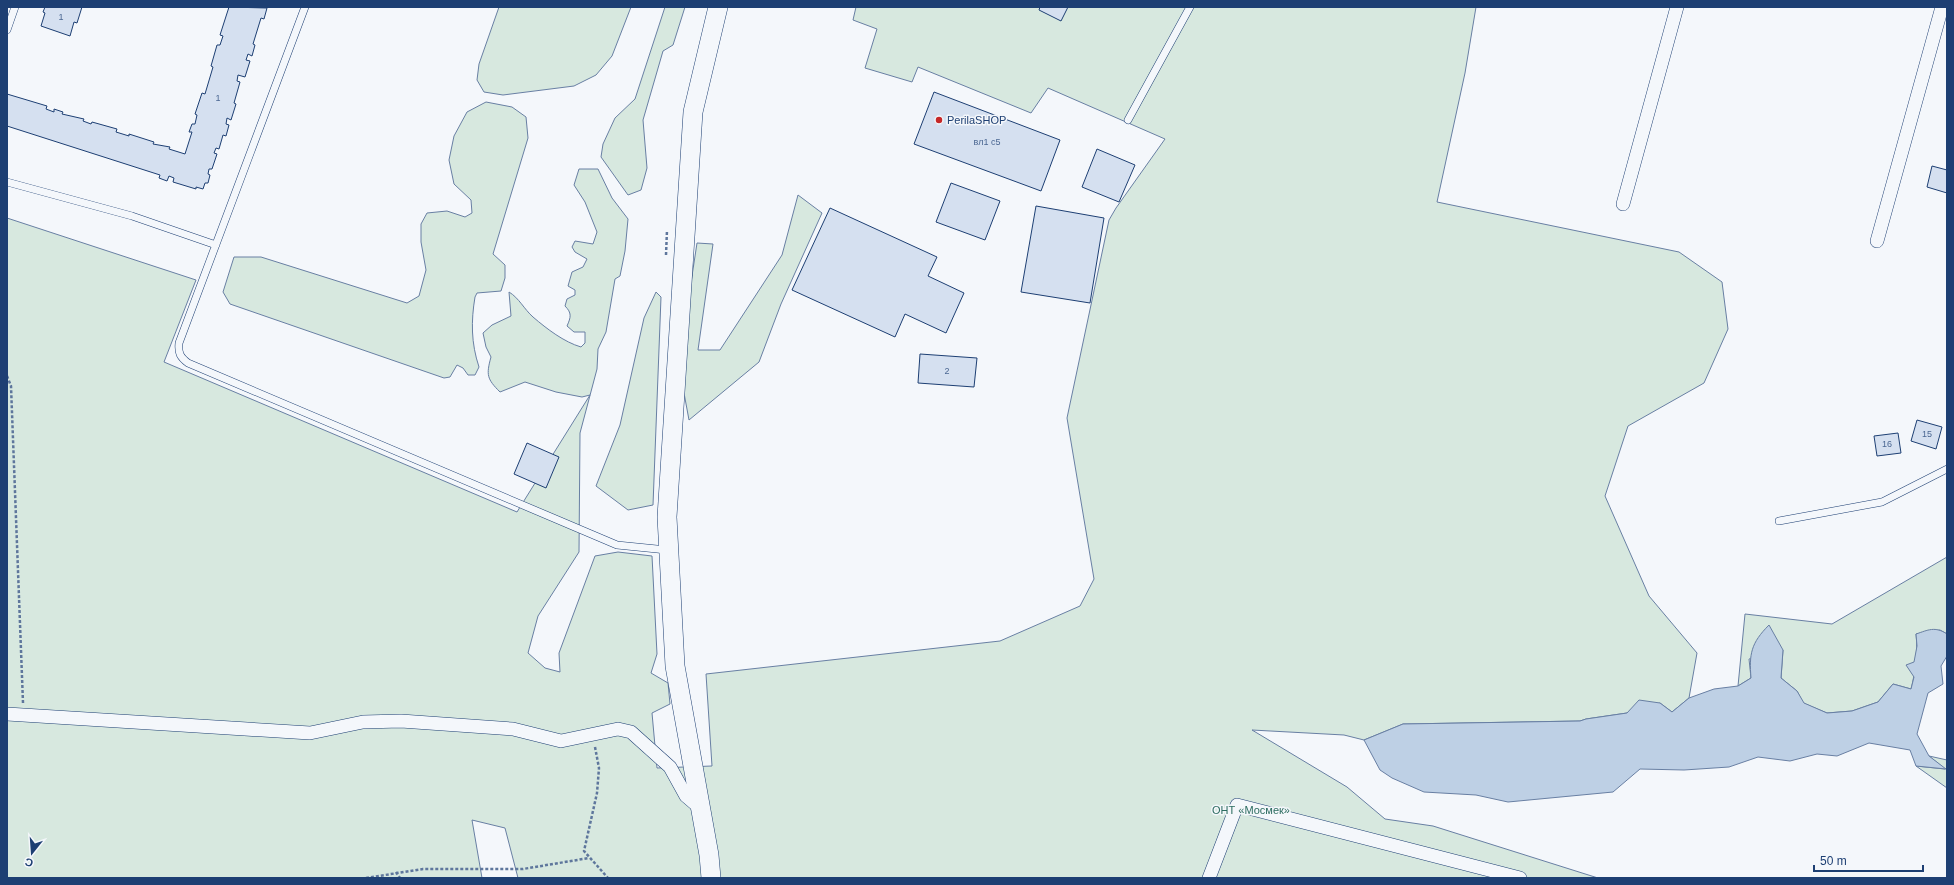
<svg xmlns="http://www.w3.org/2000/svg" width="1954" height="885" font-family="Helvetica,sans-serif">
<rect width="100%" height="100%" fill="#f4f7fb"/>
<path fill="#d7e8df" stroke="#687fa3" d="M499 7H631L612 56 596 75 574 86 503 95 484 92 477 80 479 64Z
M665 7H685L673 45 663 51 643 120 647 168 641 190 628 195 601 157 603 144 615 118 635 99Z
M856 7H1476L1465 73 1437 202 1679 252 1722 282 1728 329 1704 383 1628 426 1605 496 1649 596 1697 653 1689 698 1672 712 1660 703 1627 713 1586 719 1580 721 1403 724 1364 740 1344 735 1252 730 1347 787 1385 819 1433 826 1598 878H518L505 828 472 820 482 878H7V218L196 280 164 362 517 512 590 395 582 397 556 392 525 382 500 392C487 379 486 375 491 357L486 347 483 333 492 325 511 316 509 292C519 298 524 309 533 317 547 329 564 342 581 347L585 343V332H574L567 326C571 317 572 313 565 306L567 299 575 295V290L568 286 572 272 583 267 587 259 575 252 572 247 575 241 593 244 597 232 585 202 574 185 579 169H598L612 198 628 219 625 251 620 276 615 279 606 332 598 349 597 369 580 433 579 552 538 616 528 653 545 668 560 672 559 653 595 556 618 552 652 556 657 654 651 673 668 683 670 704 652 713 657 768 712 766 706 674 1000 641 1080 606 1094 579 1067 418 1109 220 1116 208 1165 139 1048 88 1031 113 918 67 912 82 865 68 877 29 853 20Z
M486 102 512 107 526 117 528 138 493 254 505 265V278L501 291 477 293 475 297C471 321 471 343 479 367L475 375H468L463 368 457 365 450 377 444 378 230 304 223 292 234 257H261L407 303 419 296 426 270 421 242V224L427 213 447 211 465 217 472 213 471 200 454 184 449 160 454 136 467 112Z
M798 195 822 213 781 304 759 362 689 420 684 393 687 309 697 243 713 244 698 350H720L782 255Z
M656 292 661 297 653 505 628 510 596 486 620 425 644 318Z
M1947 557V634L1940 630 1916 634C1918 649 1915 675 1911 689L1893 684 1878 702 1852 711 1827 713 1803 703 1797 691 1781 678 1783 650 1749 659 1751 678 1738 686 1745 614 1832 624Z
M1929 756 1947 760V788L1916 766 1945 769Z"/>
<path fill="#bed0e5" stroke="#687fa3" d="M1769 625 1783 650 1781 678 1797 691 1804 703 1827 713 1852 711 1878 702 1893 684 1911 689 1914 677 1906 665 1914 662 1917 646 1916 634C1928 630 1935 626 1947 634V656L1941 666 1943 684 1928 693 1917 734 1929 756 1946 769 1916 766 1910 750 1869 743 1837 756 1817 754 1790 761 1758 757 1729 767 1684 770 1640 769 1613 792 1508 802 1476 795 1424 792 1392 778 1380 770 1364 740 1403 724 1580 721 1586 719 1627 713 1639 700 1660 703 1672 712 1689 698 1714 689 1738 686 1751 678C1749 654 1751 643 1769 625Z"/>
<path fill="#d5e0f0" stroke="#1d3f73" d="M45 7H82L77 23 74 22 70 36 41 26 45 13 43 12Z
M229 7 267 8 264 19 261 18 253 44 255 45 252 56 248 54 246 60 250 61 245 77 238 75 237 81 240 82 234 103 236 104 231 120 227 118 226 124 229 125 226 136 223 135 219 149 216 148 214 153 217 154 212 169H209L208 174 210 175 208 183H205L203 189 196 187V189L173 182 174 178 169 176 167 181 159 178 160 175 7 126V94L47 106 46 109 54 112V109L63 112 62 114 84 119 83 121 91 124 92 122 117 129 116 132 129 136V134L154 142 153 144 170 147 169 149 185 154 192 132H189L192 124H195L197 115 195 114 202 93 205 94 213 67 211 66 217 45H220L223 36 220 35Z
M1040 7H1068L1061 21 1039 10Z
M934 92 1060 140 1041 191 914 144Z
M1097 149 1135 165 1119 202 1082 187Z
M1932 166 1947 170V193L1927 187Z
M951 183 1000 201 985 240 936 222Z
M1036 206 1104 218 1090 303 1021 292Z
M830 208 937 257 928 276 964 293 946 333 905 314 895 337 792 290Z
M920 354 977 358 974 387 918 383Z
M1917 420 1942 427 1936 449 1911 441Z
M1898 433 1901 453 1877 456 1874 436Z
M527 443 559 457 546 488 514 474Z"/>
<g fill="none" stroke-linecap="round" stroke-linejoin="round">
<defs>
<path id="lane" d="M305 7 179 343C178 353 180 357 188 363L617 545 667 550
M7 30 15 7
M1128 120 1190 7
M7 182 132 216 216 245
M1779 521 1882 502 1947 469"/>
<path id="street" d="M1623 204 1677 7
M1877 241 1942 7
M7 714 310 733 363 722 401 721 513 729 561 741 618 729 631 732 670 767 686 796 700 808
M1209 878 1237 805 1520 878"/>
<path id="secondary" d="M711 878 709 855 675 666 667 517 693 112 718 7"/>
</defs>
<use href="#lane" stroke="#1d3f73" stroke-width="8"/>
<use href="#street" stroke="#1d3f73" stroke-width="14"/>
<use href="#secondary" stroke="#1d3f73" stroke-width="20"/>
<path stroke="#5e769c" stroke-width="2.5" stroke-dasharray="3 2" stroke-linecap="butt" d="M666 255 667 230
M7 376 11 386 23 703
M595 747 599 768 597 793 584 851 608 878
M396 872 400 878
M366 878 423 869H523L589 858"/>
<use href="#lane" stroke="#f4f7fb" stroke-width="7"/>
<use href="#street" stroke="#f4f7fb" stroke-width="13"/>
<use href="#secondary" stroke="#f4f7fb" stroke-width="19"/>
</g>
<circle fill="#c62828" stroke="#f4f7fb" stroke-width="1.5" cx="939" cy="120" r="4"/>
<g text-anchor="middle" stroke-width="3" stroke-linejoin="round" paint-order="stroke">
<g font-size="9" fill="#4b6792">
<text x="61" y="20">1</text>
<text x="218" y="101">1</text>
<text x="987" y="145">вл1 с5</text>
<text x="947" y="374">2</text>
<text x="1927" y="437">15</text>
<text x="1887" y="447">16</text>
</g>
<g font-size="11" fill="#1d3f73" stroke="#f4f7fb" text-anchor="start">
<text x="947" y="124">PerilaSHOP</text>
</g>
<g font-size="11" fill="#2c6c60" stroke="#f4f7fb">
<text x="1251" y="814">ОНТ «Мосмек»</text>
</g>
</g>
<rect width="1954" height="885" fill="none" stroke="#1d3f73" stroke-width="16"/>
<g transform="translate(32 853) rotate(197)" stroke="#f4f7fb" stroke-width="3" paint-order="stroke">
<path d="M0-3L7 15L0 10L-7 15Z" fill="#1d3f73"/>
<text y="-6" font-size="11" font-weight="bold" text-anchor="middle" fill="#1d3f73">С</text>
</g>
<path d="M1814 865v6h109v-6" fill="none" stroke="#1d3f73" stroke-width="2"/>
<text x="1820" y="865" font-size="12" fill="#1d3f73" stroke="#f4f7fb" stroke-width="3" paint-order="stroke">50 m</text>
</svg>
